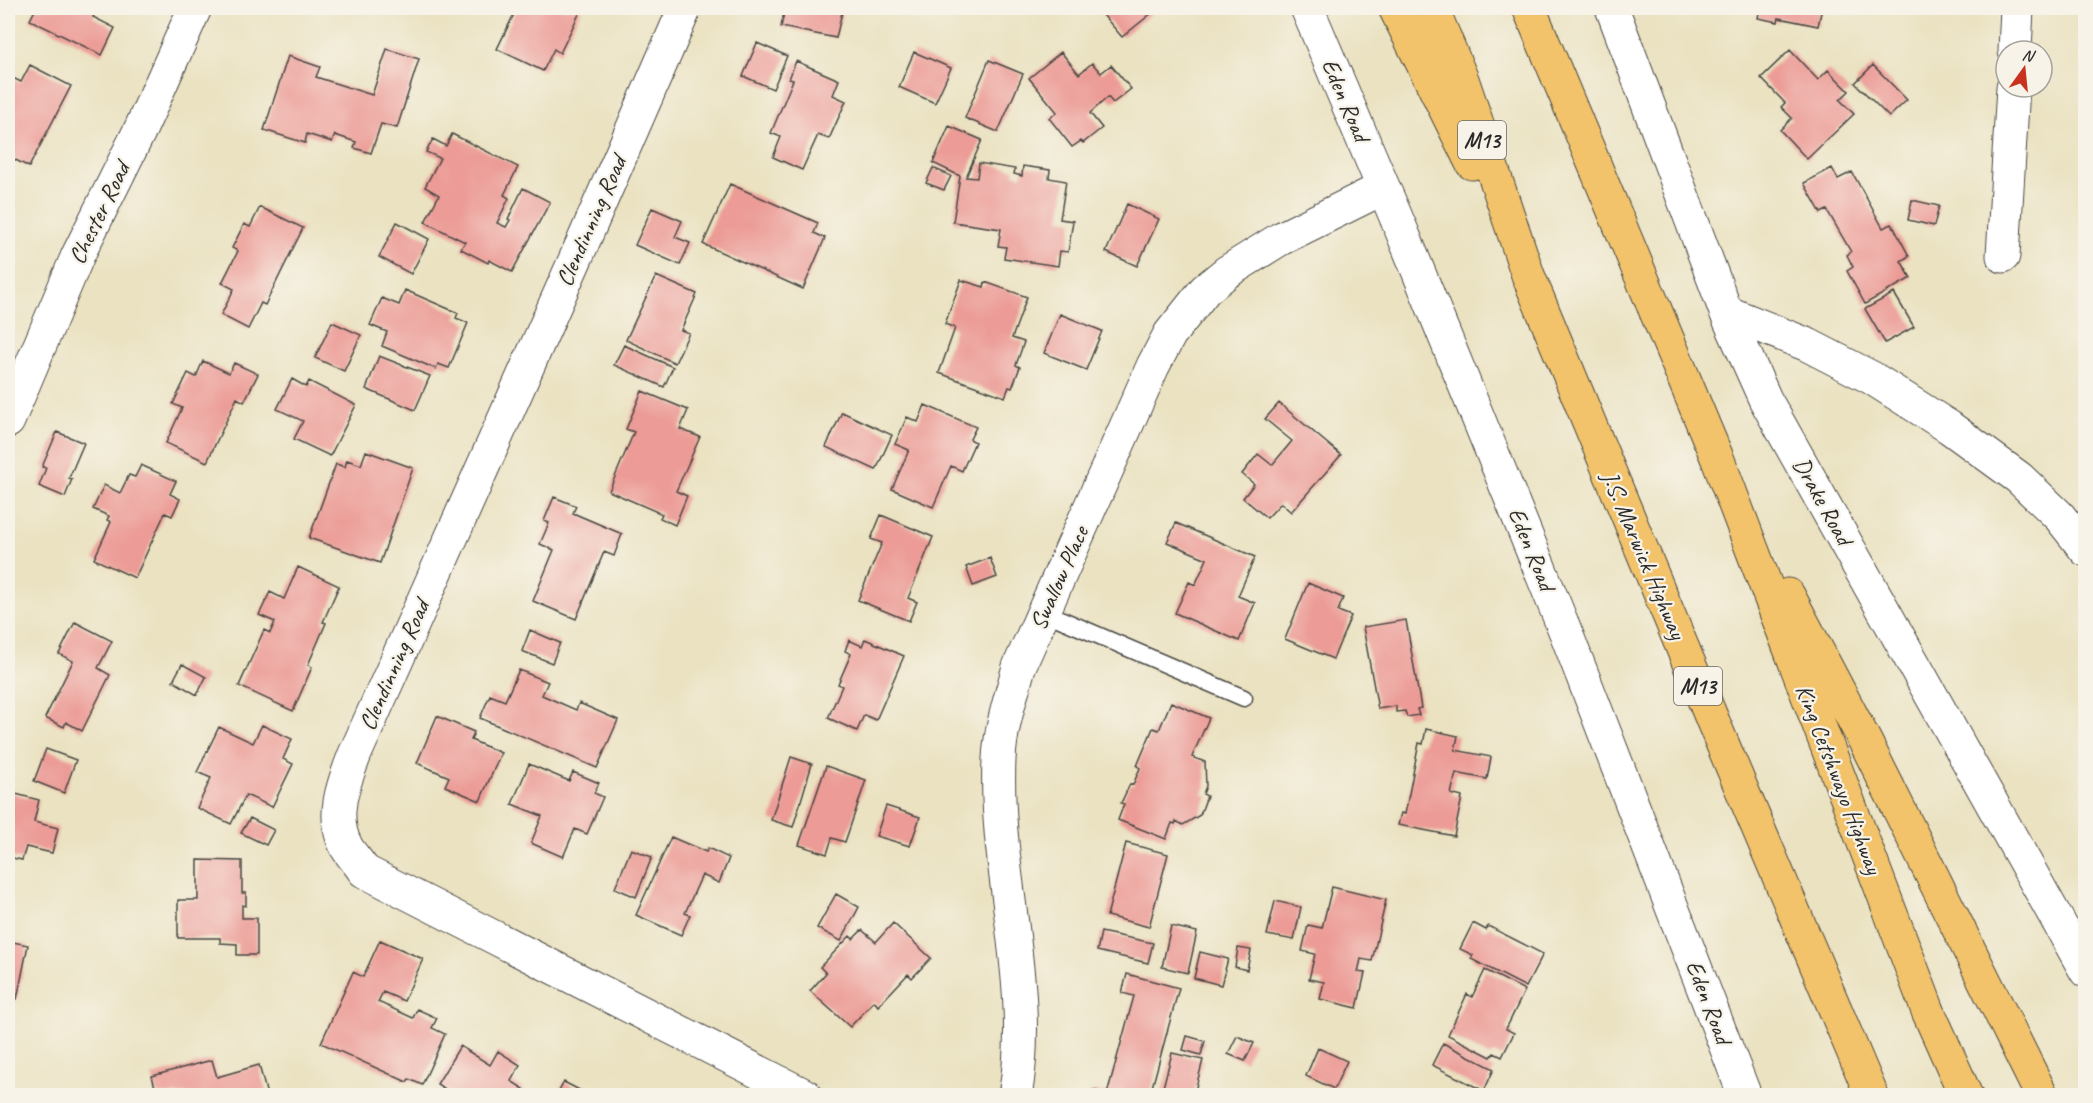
<svg xmlns="http://www.w3.org/2000/svg" width="2093" height="1103" font-family="Caveat,sans-serif">
<rect width="100%" height="100%" fill="#f7f3e8"/>
<filter id="ink" filterUnits="userSpaceOnUse"><feTurbulence type="fractalNoise" baseFrequency=".0167" numOctaves="2"/><feDisplacementMap in="SourceGraphic" scale="12" xChannelSelector="R" yChannelSelector="G"/><feConvolveMatrix kernelMatrix="1 2 1 2 8 2 1 2 1" color-interpolation-filters="sRGB"/></filter>
<filter id="wash" filterUnits="userSpaceOnUse"><feTurbulence type="fractalNoise" baseFrequency=".008" numOctaves="4" result="noise"/><feDisplacementMap in="SourceGraphic" scale="24" xChannelSelector="R" yChannelSelector="G"/><feGaussianBlur stdDeviation="1.35" result="paint"/><feColorMatrix in="noise" values="0 0 0 0 0 0 0 0 0 0 0 0 0 0 0 0 0 1.4 0 .05"/><feComposite in="paint" operator="in"/></filter>
<g filter="url(#wash)">
<rect width="100%" height="100%" fill="#eae2c1"/>
<g id="blocks">
<path fill="#ec9b96" d="M36 8H98L93 17 115 28 102 55 30 20Z
M517 8H582L560 53 554 49 543 71 497 49Z
M785 8H843L836 38 781 27Z
M1097 8H1158L1122 37Z
M1760 8H1822L1818 26 1779 18 1778 22 1758 18Z
M757 43 787 56 773 89 743 76Z
M387 49 419 59 397 128 381 124 371 153 354 148 356 142 335 135 332 142 307 134 305 143 264 130 288 56 320 67 316 77 372 95Z
M1790 50 1818 80 1828 70 1849 91 1840 100 1854 114 1807 159 1780 130 1792 118 1781 107 1785 103 1761 78Z
M914 52 951 68 935 103 899 87Z
M1061 52 1079 74 1092 63 1101 73 1111 65 1131 89 1113 103 1108 97 1090 113 1102 128 1083 143 1081 141 1072 147 1049 118 1057 112 1029 78Z
M989 60 1023 74 998 132 965 118Z
M796 61 839 80 833 95 846 101 829 139 818 135 802 170 773 157 781 137 771 133 793 80 789 79Z
M30 65 71 86 29 167 8 156V83L11 77 21 82Z
M1873 65 1907 100 1889 117 1855 83Z
M949 126 982 140 966 177 977 178 979 163 1015 169 1014 174 1022 176 1023 166 1050 170 1049 178 1066 181 1060 219 1073 221 1068 252 1060 251 1058 266 1004 258 1006 247 998 246 1001 229 953 222 960 176 933 163Z
M452 134 518 167 504 195 509 198 497 223 506 227 510 220 508 219 523 188 550 202 512 272 489 260 488 263 461 249 465 242 425 222 439 195 425 187 440 158 426 152 433 139 446 146Z
M933 168 951 176 944 190 926 183Z
M1832 168 1838 179 1852 172 1883 228 1892 224 1909 256 1901 261 1911 278 1865 304 1847 271 1853 267 1847 255 1851 252 1827 210 1821 213 1804 183Z
M730 184 818 223 814 233 825 238 803 289 703 244Z
M1912 200 1939 206 1934 226 1908 220Z
M1127 204 1159 219 1137 266 1106 252Z
M260 207 303 228 265 305 261 303 248 329 221 315 234 289 222 283 238 251 232 248 244 224 250 227Z
M652 208 682 221 675 237 690 243 680 265 635 245Z
M397 222 429 239 411 274 379 257Z
M656 276 697 294 681 330 689 333 675 363 626 340Z
M961 280 984 287 985 282 1027 297 1012 338 1024 342 1016 365 1020 367 1012 388 1009 387 1005 397 939 373 955 328 945 324Z
M405 290 458 313 456 318 468 323 449 368 438 364 436 369 382 346 387 332 370 325 382 298 399 305Z
M1894 293 1914 327 1885 343 1865 309Z
M1060 314 1102 331 1086 370 1044 353Z
M332 322 361 335 344 371 315 358Z
M624 345 673 367 664 387 614 365Z
M379 356 430 376 415 410 366 389Z
M203 361 229 373 234 363 258 374 244 402 237 398 207 462 166 443 182 408 173 404 188 373 196 377Z
M292 379 306 387 309 381 356 405 330 456 294 439 303 421 277 409Z
M642 391 688 410 680 429 700 437 676 491 687 496 675 525 660 518 662 514 609 491 634 432 626 429Z
M1279 403 1341 455 1291 512 1281 503 1267 518 1243 498 1254 484 1242 474 1258 454 1272 465 1292 441 1265 419Z
M925 405 976 427 970 439 975 442 962 471 951 466 933 507 892 489 909 450 895 444 907 417 918 422Z
M842 412 892 435 876 470 826 447Z
M57 432 84 443 69 478 72 479 65 497 39 486 46 468 42 467Z
M366 451 413 468 380 563 309 538 336 464 345 467 347 460 361 465Z
M141 465 176 481 170 494 180 499 172 516 165 513 135 578 94 559 111 522 107 520 109 516 93 509 104 485 120 493 129 475 135 477Z
M554 497 576 506 573 513 622 534 614 556 604 552 576 619 533 601 554 550 540 544 549 523 544 521Z
M881 515 933 537 908 598 917 602 909 621 858 600 882 543 871 539Z
M1176 523 1255 557 1238 596 1255 603 1239 641 1175 613 1189 582 1195 585 1207 559 1167 542Z
M990 558 997 577 973 586 966 567Z
M298 567 339 586 323 622 326 623 308 665 312 667 293 711 239 686 264 630 270 633 275 622 259 615 270 592 284 599Z
M1308 583 1343 598 1338 611 1351 616 1333 659 1285 639Z
M1406 620 1421 708 1417 709 1419 715 1407 717 1405 711 1396 712V706L1378 709 1363 627Z
M75 622 112 641 98 668 110 675 82 731 66 722 64 727 45 718 73 661 59 654Z
M530 630 560 643 552 663 522 651Z
M865 639 904 656 876 720 864 715 857 731 828 718 842 686 838 684 851 654 845 651 849 640 862 646Z
M182 664 206 677 197 695 173 681Z
M519 670 548 682 542 695 576 710 579 703 618 720 597 768 480 718 490 695 505 701Z
M1171 702 1209 718 1192 757 1205 762 1206 786 1203 794 1207 796 1200 815 1183 825 1176 821 1175 824 1172 823 1166 839 1118 820 1124 804 1121 803 1130 784 1133 785 1140 768 1137 766 1153 728 1159 730Z
M437 716 474 732 471 740 501 753 480 801 445 786 449 777 417 763Z
M262 725 292 739 283 759 293 764 272 807 246 795 231 824 197 808 211 778 197 772 219 727 253 743Z
M1426 729 1458 736 1455 750 1491 757 1487 779 1456 773 1451 794 1462 797 1454 836 1398 825 1401 813 1405 814 1419 743 1423 744Z
M46 749 76 760 64 793 34 781Z
M791 757 812 764 793 827 771 820Z
M529 764 569 781 573 772 599 783 594 793 603 797 587 834 575 829 563 857 531 843 542 816 512 804Z
M826 766 866 780 845 842 832 838 827 854 799 845Z
M8 792 39 800 34 822 58 828 52 853 26 847 22 860 8 857Z
M886 806 920 817 910 846 876 836Z
M250 818 274 830 266 845 241 833Z
M671 837 706 852 708 848 729 858 719 883 702 875 685 913 690 915 681 935 636 915Z
M1126 843 1168 854 1149 927 1107 916Z
M631 849 652 857 636 897 615 888Z
M198 860 242 861V893H246V906L242 905V918H257V955H237V944L220 943V938H178V900H198Z
M1332 887 1386 900 1372 961 1361 959 1358 972 1365 973 1357 1008 1320 999 1324 982 1309 979 1315 954 1302 951 1308 925 1322 928Z
M836 894 859 907 841 941 817 928Z
M1275 901 1301 907 1294 940 1267 935Z
M893 923 931 958 912 978 908 974 878 1006 874 1001 850 1027 810 991 826 973 820 967 850 936 853 939 862 930 876 942Z
M1473 923 1486 930 1488 926 1543 954 1526 987 1471 959 1473 955 1460 949Z
M1171 926 1197 932 1188 973 1162 967Z
M1101 932 1153 943 1148 963 1097 951Z
M380 940 423 959 404 1001 383 992 378 1002 413 1018 417 1009 437 1018 432 1028 445 1034 422 1085 409 1079 407 1082 321 1043 353 972 363 977Z
M8 941 28 945 17 999 8 997Z
M1238 948 1251 950 1247 970 1235 967Z
M1200 952 1228 959 1221 985 1194 978Z
M1485 970 1525 990 1506 1029 1514 1033 1502 1057 1494 1053 1491 1057 1448 1035 1467 994 1472 997Z
M1127 974 1179 988 1150 1095H1091L1093 1090 1107 1094 1134 996 1122 993Z
M1187 1036 1205 1041 1201 1055 1183 1050Z
M1237 1036 1254 1043 1245 1061 1228 1054Z
M1443 1043 1494 1069 1484 1091 1432 1065Z
M460 1046 490 1065 498 1051 520 1065 511 1081 524 1089 520 1095H455L437 1084Z
M1318 1048 1347 1061 1334 1089 1306 1076Z
M1172 1053 1203 1060 1194 1095H1161Z
M212 1060 217 1077 259 1065 267 1095H157L152 1076Z
M564 1082 589 1095H557Z"/>
</g>
</g>
<g filter="url(#ink)">
<use href="#blocks" fill-opacity="0" stroke="#484642" stroke-width="1.5"/>
<g fill="none" stroke-linecap="round" stroke-linejoin="round">
<defs>
<path id="lane" d="M1044 612 1244 698"/>
<path id="street" d="M685 8 583 242 355 754C343 784 330 818 347 848 352 856 359 863 364 871L806 1096
M1307 8 1401 229 1566 633 1745 1096
M1612 8 1726 312 1765 399 2086 971
M2015 51 2017 8
M2003 256 2013 87
M1726 312 1808 345 1872 378 1949 427 2019 478 2059 516 2086 550
M8 421 78 255 141 128 195 8
M1015 1096C1035 987 994 871 999 760 1000 729 1011 697 1019 667L1153 366 1170 334 1205 290 1227 272 1280 239 1383 188"/>
<path id="highway" d="M1395 8 1472 163
M1432 8 1463 82 1528 275 1717 731 1872 1096
M1529 8 1718 460 1928 1011 1966 1096
M1788 595 1867 745 2042 1096"/>
</defs>
<use href="#lane" stroke="#484642" stroke-width="19"/>
<use href="#street" stroke="#484642" stroke-width="35"/>
<use href="#highway" stroke="#484642" stroke-width="35"/>
<use href="#lane" stroke="#fff" stroke-width="16"/>
<use href="#street" stroke="#fff" stroke-width="33"/>
<use href="#highway" stroke="#f2c36a" stroke-width="33"/>
</g>
</g>
<g text-anchor="middle" stroke-width="4.5" stroke-linejoin="round" paint-order="stroke">
<g fill="#f7f3e8" stroke="#686764" stroke-width="1.5">
<rect x="1458" y="121" width="48" height="38" rx="4.5"/>
<rect x="1674" y="667" width="48" height="38" rx="4.5"/>
</g>
<g font-size="22" font-weight="bold" fill="#2b2b2b">
<text x="1482" y="148">M13</text>
<text x="1698" y="694">M13</text>
</g>
<g font-size="24" fill="#2b2b2b" stroke="#f7f3e8">
<text transform="translate(1346 100) rotate(67)" y="8">Eden Road</text>
<text transform="translate(99 213) rotate(-64)" y="8">Chester Road</text>
<text transform="translate(591 221) rotate(-66)" y="8">Clendinning Road</text>
<text transform="translate(1823 501) rotate(61)" y="8">Drake Road</text>
<text transform="translate(1532 549) rotate(68)" y="8">Eden Road</text>
<text transform="translate(1644 555) rotate(67)" y="8">J.S. Marwick Highway</text>
<text transform="translate(1059 578) rotate(-66)" y="8">Swallow Place</text>
<text transform="translate(394 665) rotate(-66)" y="8">Clendinning Road</text>
<text transform="translate(1839 779) rotate(69)" y="8">King Cetshwayo Highway</text>
<text transform="translate(1709 1002) rotate(69)" y="8">Eden Road</text>
</g>
</g>
<rect width="2093" height="1103" fill="none" stroke="#f7f3e8" stroke-width="30"/>
<g transform="translate(2024 69) rotate(15)"><circle r="28" fill="#f7f3e8" stroke="#a5a39c" stroke-width="1.5"/>
<path d="M0-4.5L10 22L0 15L-10 22Z" fill="#c8321e"/>
<text y="-9" font-size="16" font-weight="bold" text-anchor="middle" fill="#2b2b2b">N</text>
</g>
</svg>
